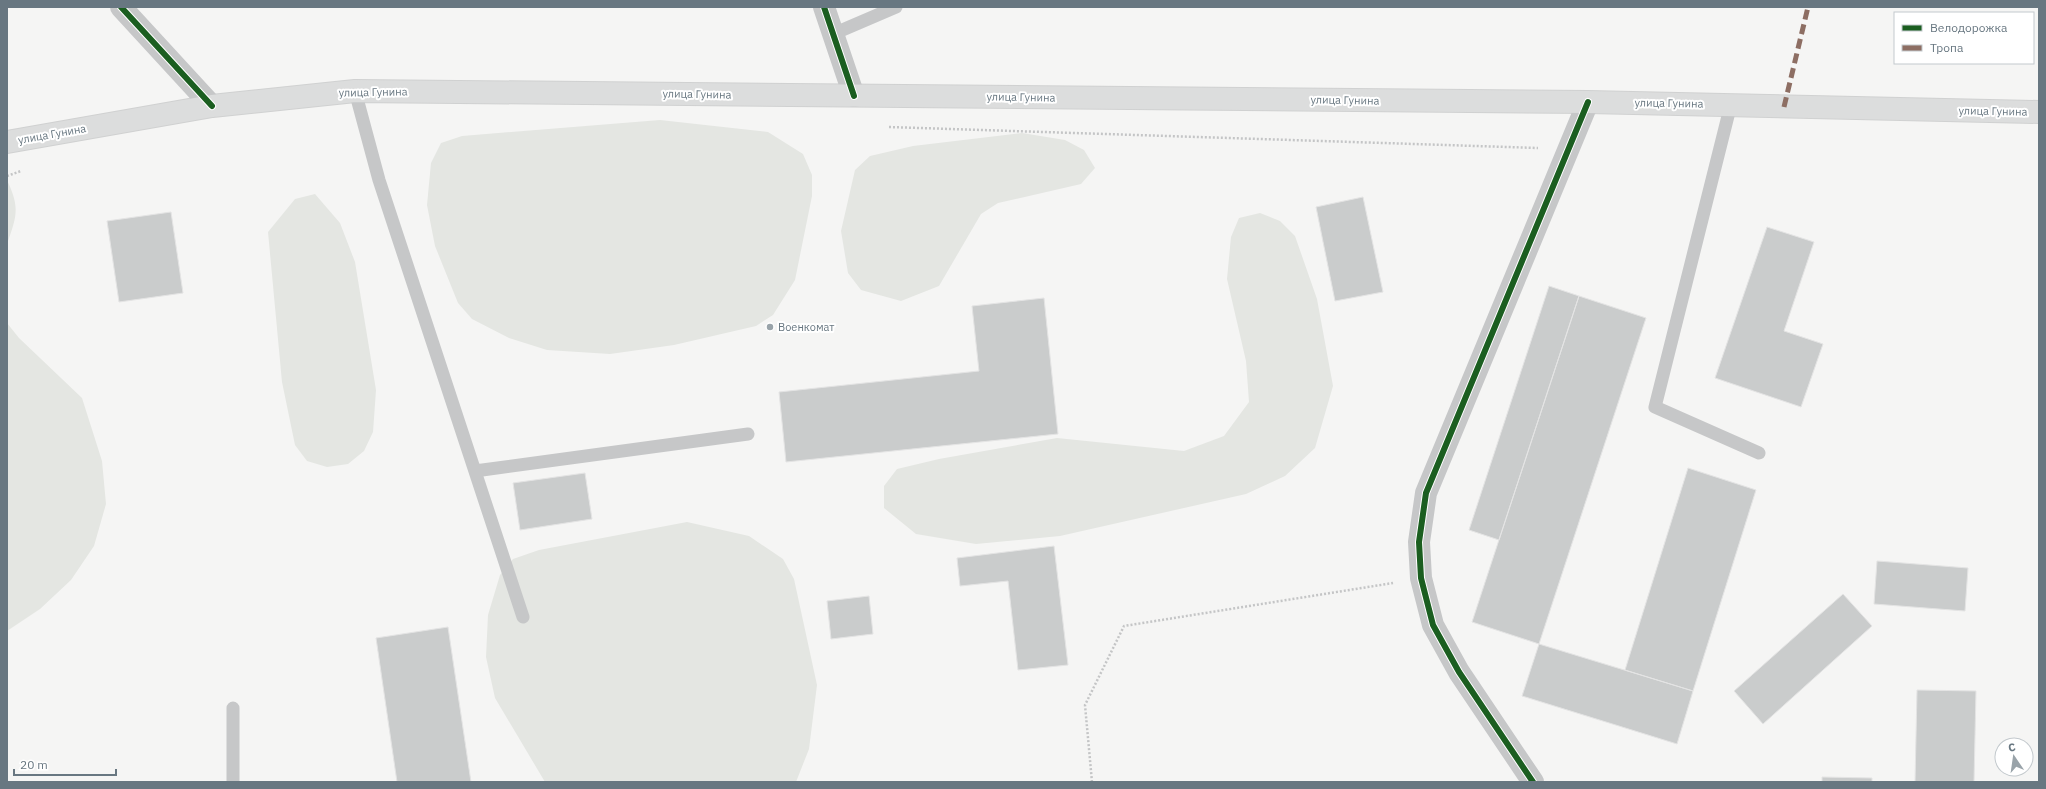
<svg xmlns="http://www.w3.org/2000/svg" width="2046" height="789" font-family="'IBM Plex Sans',sans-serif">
<rect width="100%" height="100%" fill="#f5f5f4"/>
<path fill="#e4e6e2" d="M660 120 768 132 803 154 812 175V196L795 280 773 315 756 326 674 345 610 354 547 350 509 338 472 319 458 303 435 246 427 205 431 163 441 143 462 136Z
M1022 133 1065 140 1084 150 1095 168 1081 184 998 203 981 214 939 286 901 301 861 290 848 273 841 231 855 170 870 156 913 146Z
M7 180C20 208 17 215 7 244Z
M315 194 340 223 355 262 376 390 373 432 364 451 348 464 327 467 307 461 295 445 282 382 268 232 295 199Z
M1260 213 1280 221 1295 236 1317 299 1333 386 1315 448 1285 476 1246 494 1060 536 976 544 916 534 884 508V486L897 469 939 459 1057 438 1184 451 1224 436 1249 402 1246 361 1227 279 1231 237 1239 218Z
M7 323 19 338 82 398 102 461 106 504 94 546 71 580 40 609 7 631Z
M687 522 749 536 783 559 794 579 817 685 809 749 796 782H545L495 698 486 657 488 615 500 575 513 559 539 550Z"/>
<path fill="#cacccc" stroke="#e4e4e4" d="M1363 197 1383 292 1335 301 1316 207Z
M171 212 183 293 119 302 107 221Z
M1767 227 1814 242 1784 331 1823 344 1801 407 1715 378Z
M1549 286 1579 296 1499 540 1469 530Z
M1579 296 1646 318 1539 644 1472 622Z
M1044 298 1058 434 786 462 779 392 979 371 972 306Z
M1688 468 1756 490 1693 691 1625 670Z
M585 473 592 519 520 530 513 483Z
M1054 546 1068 665 1018 670 1008 581 960 586 957 558Z
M1877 561 1968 568 1965 611 1874 604Z
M1843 594 1872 626 1763 724 1734 691Z
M869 596 873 634 831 639 827 601Z
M448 627 471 782H397L376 638Z
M1539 644 1693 691 1677 744 1522 696Z
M1917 690 1976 691 1974 782H1915Z
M1822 777 1872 778V782H1822Z"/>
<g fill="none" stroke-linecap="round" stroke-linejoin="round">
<defs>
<path id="secondary" d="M7 142 212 106 355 91 1588 102 2039 112"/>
</defs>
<use href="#secondary" stroke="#d0d1d1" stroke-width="24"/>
<path stroke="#c4c5c6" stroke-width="2.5" stroke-dasharray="2 2" stroke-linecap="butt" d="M889 127 1538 148
M7 176 21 171
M1092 782 1085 705 1124 626 1393 583"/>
<path stroke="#c6c7c8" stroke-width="13" d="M833 34 896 7
M355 91 379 180 523 617
M1731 104 1655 407 1759 453
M475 471 748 434
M233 782V708"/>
<path stroke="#c6c7c8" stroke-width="22" d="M121 7 212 106
M824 7 854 96
M1533 782 1459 672 1433 625 1421 578 1419 542 1426 493 1588 102"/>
<use href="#secondary" stroke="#dcdddd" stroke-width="22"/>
<path stroke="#8d6e63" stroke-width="5" stroke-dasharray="10 5" stroke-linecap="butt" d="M1784 107 1808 7"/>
<defs>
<path id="cycleway" d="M121 7 212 106
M824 7 854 96
M1533 782 1459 672 1433 625 1421 578 1419 542 1426 493 1588 102"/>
</defs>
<use href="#cycleway" stroke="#fff" stroke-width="8"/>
<use href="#cycleway" stroke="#1b5e20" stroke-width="6"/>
</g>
<circle fill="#99a3a9" stroke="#fff" stroke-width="1.5" cx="770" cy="327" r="4"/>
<g text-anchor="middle" stroke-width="4" stroke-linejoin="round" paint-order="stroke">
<g font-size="11" fill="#687781" stroke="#fff">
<text transform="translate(373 92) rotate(-1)" y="4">улица Гунина</text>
<text transform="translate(697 94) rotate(1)" y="4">улица Гунина</text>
<text transform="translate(1021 97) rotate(1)" y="4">улица Гунина</text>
<text transform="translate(1345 100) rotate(1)" y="4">улица Гунина</text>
<text transform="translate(1669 103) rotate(1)" y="4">улица Гунина</text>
<text transform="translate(1993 111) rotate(1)" y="4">улица Гунина</text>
<text transform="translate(52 134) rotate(-10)" y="4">улица Гунина</text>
</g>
<g font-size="11" fill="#687781" stroke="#fff" text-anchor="start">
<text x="778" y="331">Военкомат</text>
</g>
</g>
<rect width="2046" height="789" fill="none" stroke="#687781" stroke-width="16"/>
<rect x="1894" y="12" width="140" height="52" fill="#ffffff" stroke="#c3c9cd"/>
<rect x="1902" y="25" width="20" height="6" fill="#1b5e20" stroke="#c3c9cd"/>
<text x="1930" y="32" font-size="12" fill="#687781">Велодорожка</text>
<rect x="1902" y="45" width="20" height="6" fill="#8d6e63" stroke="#c3c9cd"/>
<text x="1930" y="52" font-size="12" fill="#687781">Тропа</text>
<g transform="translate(2014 757) rotate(347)"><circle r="19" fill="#ffffff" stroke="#c3c9cd"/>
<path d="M0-3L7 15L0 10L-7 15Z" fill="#99a3a9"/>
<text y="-6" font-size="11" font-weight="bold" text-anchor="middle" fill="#687781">С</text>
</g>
<path d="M14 769v6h102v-6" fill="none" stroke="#687781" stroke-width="2"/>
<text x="20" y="769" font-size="12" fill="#687781" stroke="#ffffff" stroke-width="3" paint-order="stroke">20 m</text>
</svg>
